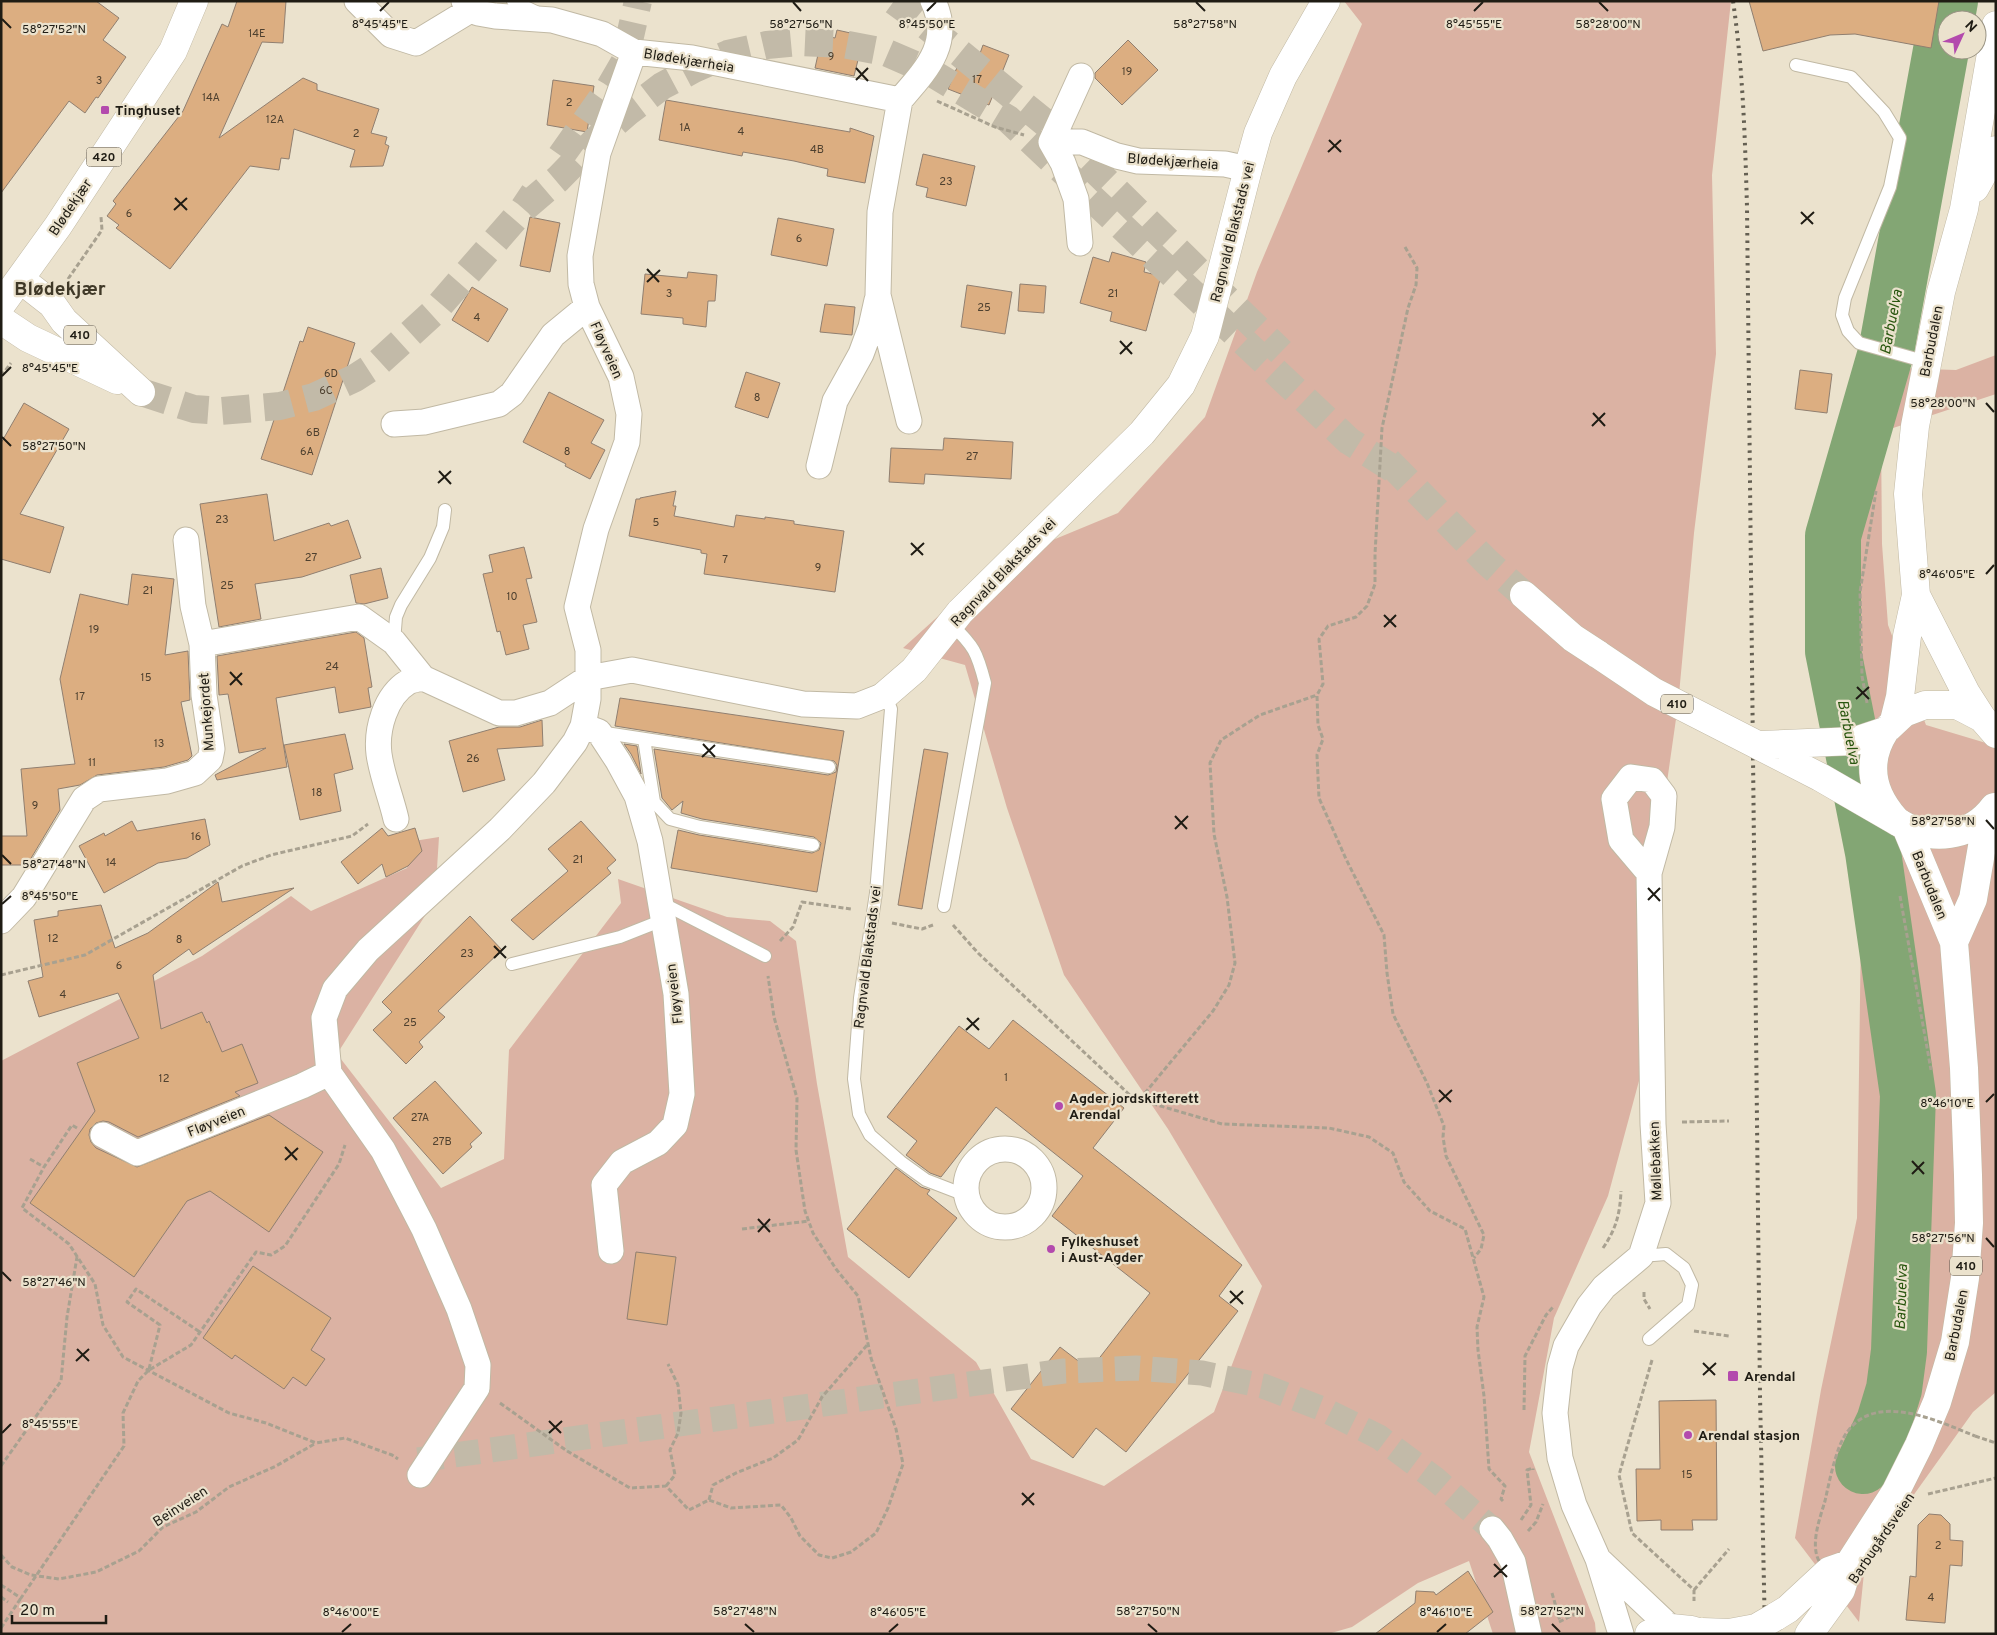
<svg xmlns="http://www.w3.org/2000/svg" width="1997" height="1635" font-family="Overpass,sans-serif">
<rect width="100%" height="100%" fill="#ebe2cd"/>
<path fill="#dbb2a3" d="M1344 1H1731L1712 175 1716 354 1694 533 1678 705 1652 887 1643 1066 1608 1196 1554 1318 1529 1452 1595 1623 1596 1634H1493L1469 1561 1418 1583 1352 1627 1328 1634H1V1061L202 956 291 896 311 911 407 868 414 851V841L439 837 435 900 337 1054 441 1188 504 1159 509 1050 621 903 618 879 727 917 770 921 796 941 817 1084 848 1257 976 1362 1031 1459 1104 1486 1214 1412 1262 1286 1168 1129 1064 975 1007 808 965 665 903 648 997 563 1118 513 1205 417 1257 272 1362 24Z
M1996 355V394L1881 432 1882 544 1888 625 1926 725 1996 746V1392L1973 1412 1865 1563 1859 1622 1795 1538 1821 1390 1857 1218 1862 854 1821 670 1830 491 1867 367 1956 370Z"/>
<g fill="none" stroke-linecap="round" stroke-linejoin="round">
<path stroke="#83a674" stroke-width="56" d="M1863 1466 1884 1422 1894 1389 1899 1351 1908 1095 1873 852 1833 651V536L1886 352 1950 1"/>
</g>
<path fill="#dcae81" stroke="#907f70" d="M1 1H96L119 18 103 40 126 57 98 98 96 97 85 113 69 101 1 193Z
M237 1H286L283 43 262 42 219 138 303 78 317 84V90L379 109 371 133 387 137 385 144 389 146 383 166 350 167 355 150 294 129 289 159 281 158 279 170 250 166 170 269 116 228 119 225 107 216 116 204 113 201 183 111 222 24 228 27Z
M1749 1H1939L1931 48 1855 34 1830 35 1763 51Z
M837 30 864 36 854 76 815 68 821 41 824 42 826 36 835 38Z
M1128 40 1158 70 1122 105 1095 78V73Z
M983 45 1009 55 989 105 948 89 963 53 978 59Z
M553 80 594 86 587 132 547 125Z
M666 100 850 132V128L874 136 865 183 827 176 828 169 794 161 743 152 742 156 659 140Z
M923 154 975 166 966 206 926 197 928 188 916 185Z
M530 217 560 223 550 272 520 266Z
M778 218 834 229 827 266 771 255Z
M1112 252 1146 262 1144 272 1161 276 1146 331 1110 321 1112 312 1080 303 1093 257 1109 262Z
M688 272 717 275 715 301H708L706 327 683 324V318L641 314 645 274 687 278Z
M1020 284 1046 286 1044 313 1018 311Z
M967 285 1012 292 1005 334 961 327Z
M472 287 508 309 488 342 452 320Z
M825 304 855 307 852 335 820 332Z
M308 327 355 343 312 475 261 459 300 341 303 342Z
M1800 370 1832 374 1827 413 1795 409Z
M746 372 780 383 768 418 735 407Z
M549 392 604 420 591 443 605 450 590 479 565 466 566 464 523 442Z
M24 403 69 429 20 514 64 527 50 573 1 559V443Z
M944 438 1013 442 1011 479 925 474 924 484 889 482 891 448 943 450Z
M676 491 673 506H676L674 516 734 527 736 515 765 519V517L794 521V524L844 531 835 592 704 574 707 554 701 553V550L629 536 636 499H640V498Z
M267 494 274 541 329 523 331 526 348 520 361 558 302 577 255 584 261 619 219 627 200 504Z
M524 547 532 578 526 579 537 622 523 625 529 649 506 655 500 631 497 632 483 574 493 572 489 555Z
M381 568 388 598 364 604 356 603 350 575Z
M132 574 174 579 165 655 188 651 190 700 181 702 192 756 188 760 164 767 97 775 80 785 58 789 60 810 27 865H1V836H27L21 769 75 764 60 679 80 594 128 605Z
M356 632 364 638 372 687 368 688 371 707 339 713 335 687 276 698 287 767 217 780 215 775 266 748 239 753 228 694 219 695 217 656Z
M620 698 844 731 817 892 671 868 678 830 699 835 812 853 819 850 821 843 814 837 702 819 681 813 683 801 672 810 662 798 654 749 828 775 836 772 837 765 834 761 615 726Z
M542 720 543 746 497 749 505 780 463 792 449 741 499 727H520Z
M345 734 353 769 334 774 341 811 300 820 284 745Z
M624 744 637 746 641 774 631 754Z
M924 749 948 753 922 909 898 905Z
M205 819 210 845 187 858 158 863 104 893 79 846 104 833 105 836 132 821 137 831Z
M581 821 616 860 607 868 611 873 533 940 511 920 568 871 548 849Z
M382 828 388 836 415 828 422 851 408 866 386 877 382 864 358 884 341 862Z
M218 882 222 902 294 888 193 955 189 949 153 975 161 1029 202 1012 207 1023 209 1021 222 1052 242 1044 258 1083 235 1092 240 1096 138 1137 109 1122 103 1121 96 1123 90 1129 89 1135 91 1142 96 1148 137 1167 269 1115 323 1152 269 1232 210 1191 187 1201 134 1277 30 1203 95 1111 77 1063 139 1038 118 993 39 1017 28 981 43 977 34 920 58 916V911L101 905 115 948 148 933Z
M470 916 502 950 438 1011 445 1017 419 1042 423 1047 406 1064 373 1030 392 1012 382 1002Z
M1013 1020 1124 1108 1093 1148 1242 1265 1219 1296 1238 1311 1126 1452 1096 1428 1073 1458 1011 1409 1060 1347 1090 1370 1150 1293 1052 1216 1083 1176 996 1107 941 1177 930 1173 906 1155 917 1141 887 1117 959 1026 989 1049Z
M435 1081 482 1133 470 1144 472 1147 443 1174 393 1118Z
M896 1168 921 1187 930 1190 927 1194 957 1218 909 1278 847 1229Z
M636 1252 676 1257 667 1325 627 1319Z
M253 1266 331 1318 311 1350 325 1359 306 1386 293 1377 284 1389 235 1355 232 1359 203 1338Z
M1716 1400 1717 1520H1692L1693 1530H1661V1520L1637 1521 1636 1469H1660L1659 1401Z
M1929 1514 1941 1515 1950 1524V1540L1963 1541 1962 1566 1950 1565 1945 1623 1906 1620 1910 1576 1916 1577 1918 1525Z
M1468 1571 1493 1612 1465 1634H1375L1415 1603 1416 1591 1434 1592 1436 1595Z"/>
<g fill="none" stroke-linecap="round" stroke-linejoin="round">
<path stroke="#c2baa8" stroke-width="25" stroke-dasharray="25 12" stroke-linecap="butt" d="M418 1460 1064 1371 1136 1368 1202 1373 1263 1386 1323 1409 1379 1437 1434 1478 1492 1529"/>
<path stroke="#c2baa8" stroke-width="28" stroke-dasharray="28 14" stroke-linecap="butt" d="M894 1 912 14 1054 130 1281 352
M561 156 610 87 624 63 638 1
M524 208 558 179 598 138 628 112 662 86 694 69 728 54 767 45 799 42 843 44 885 52 927 70 1008 119 1349 441 1400 473
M141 392 194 409 221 411 280 406 314 397 355 378 378 363 432 314 524 208 534 193
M1388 461 1487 562 1524 595"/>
<defs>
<path id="lane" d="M513 1 536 12
M1796 65 1851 77 1884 112 1900 138 1890 187 1845 298 1842 315 1848 331 1859 343 1927 362
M394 642 396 617 401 605 430 558 443 527 445 510
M885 695 891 709 876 893 860 998 854 1079 859 1114 870 1135 901 1162 926 1180 965 1195
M599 732 829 767
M644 739 654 802 670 819 700 827 813 845
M660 902 765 956
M944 906 985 683C977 652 974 646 951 624
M512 964 620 937 663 920
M1641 1256 1666 1254 1684 1268 1692 1285 1688 1305 1649 1339"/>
<path id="street" d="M357 1 391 35 416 43 472 9
M464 1 478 13 495 16 552 20 602 34 634 52 692 58 900 100C926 70 953 43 933 1
M900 100 880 212 878 295 909 421
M1051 142H1082L1117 156 1138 161 1225 164 1248 169
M1080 243 1076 199 1063 163 1051 142 1081 76
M394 424 424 422 499 404 512 394 553 335 587 307
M819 466 835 401 861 354 871 327 877 300
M202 644 359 617 394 642 423 678 499 713H516L550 703 588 678 632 670 803 704 857 706 885 695
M583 726 599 732 618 761 637 796 650 841 676 994 682 1094 675 1125 658 1143 622 1162 604 1185 611 1251
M396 819C391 797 382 776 379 754 376 730 385 696 408 682 412 680 418 679 423 678
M1 921 24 897 84 799 99 789 167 781 195 773 210 759 212 749 204 695 202 644 193 606 186 540
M103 1135 137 1153 302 1086 329 1073
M966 1188a39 39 0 1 1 78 0a39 39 0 1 1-78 0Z
M420 1475 477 1388 478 1365 459 1309 424 1229 383 1150 329 1073 324 1018 335 989 368 950 500 829 544 783 575 742 583 726 588 699V650L577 607 596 529 627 442 629 414 621 377 587 307 581 284 580 256 598 153 634 52
M1492 1529 1500 1539 1513 1562 1529 1634
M1598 1559 1671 1628
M1621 1634 1598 1559 1574 1505 1560 1458 1555 1413 1560 1367 1566 1346 1589 1306 1604 1287 1641 1256 1658 1203 1653 1124 1649 873 1621 840 1614 799 1631 777 1652 780 1664 796 1662 827 1649 873"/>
<path id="secondary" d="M885 695 914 670 960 612 1142 433 1181 385 1205 336 1248 169 1258 133 1283 76 1326 1"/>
<path id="primary" d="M1975 188 1996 150
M20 279 52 304 64 321 141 392
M1 305 58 226 173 51 194 1
M1 320 28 338 117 380
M1524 595 1573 638 1599 655
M1916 595 1966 693 1982 718
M1894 721 1900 697 1907 636 1916 595 1908 494 1915 426 1941 292 1964 209 1996 25
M1888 728 1904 713 1925 705H1957L1982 718 1996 734
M1898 822C1931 843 1971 838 1994 807
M1954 942 1973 899 1987 817
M1775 1617 1788 1609 1829 1571 1849 1564
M1649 1634 1671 1628
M1809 1634 1841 1590 1849 1564 1896 1491 1919 1445 1937 1402 1955 1342 1965 1278 1969 1223 1968 1175 1964 1068 1954 942 1906 827"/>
</defs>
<use href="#lane" stroke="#c1b9a4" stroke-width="14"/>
<use href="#street" stroke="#c1b9a4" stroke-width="27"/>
<use href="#secondary" stroke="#c1b9a4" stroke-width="29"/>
<use href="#primary" stroke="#c1b9a4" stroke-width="29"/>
<path stroke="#a8a190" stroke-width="3" stroke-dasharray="5 2.5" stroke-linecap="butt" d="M937 101 995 127 1024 135
M1405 247 1417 268 1416 285 1408 308 1382 428 1375 554V584L1367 606 1356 617 1328 626 1319 639 1323 684 1317 695 1318 725 1323 739 1317 755 1319 798 1346 859 1384 935 1387 973 1393 1014 1427 1083 1444 1126 1443 1137 1446 1156 1484 1235 1481 1249 1474 1258
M68 279 102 230 101 217
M1 376 11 363
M1867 703 1862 676 1860 592 1876 491
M1900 896 1931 1070
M892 923 922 929 933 925
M953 925 978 953 1133 1098 1222 1124 1329 1128 1369 1137 1393 1153 1404 1182 1430 1211 1465 1229 1484 1297 1477 1327 1478 1350 1484 1396 1489 1469 1505 1486 1501 1499 1504 1502
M780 941 793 927 802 902 851 909
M1 975 85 955 242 866 271 855 352 836 368 824
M1140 1099 1213 1011 1229 985 1235 963 1227 897 1214 834 1210 763 1221 740 1260 715 1317 695
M1682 1122 1729 1121
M77 1128 72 1125 44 1167 22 1208 69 1244 95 1284 103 1325 123 1357 229 1413 266 1423 316 1443 345 1438 392 1455 398 1459
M30 1159 44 1167
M742 1229 809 1221
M1603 1248C1616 1229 1620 1214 1621 1191
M1644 1292V1299L1650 1309
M1694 1331 1729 1336
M1652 1360 1619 1475 1632 1533 1694 1590V1601
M149 1369 160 1325 127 1302 136 1289 200 1332
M500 1403 567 1451 630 1488 666 1486 689 1510 709 1500 731 1508 781 1505 791 1518 800 1536 819 1555 832 1558 851 1552 876 1533 888 1508 903 1464 896 1429 871 1358 858 1296 836 1269 813 1233 805 1211 796 1150 797 1098 774 1017 768 976
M1524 1410 1525 1356 1546 1315 1554 1306
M1975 1436 1996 1443
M1 1466 61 1381 67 1317 77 1257
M666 1486 675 1475 670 1450 678 1433 681 1413 678 1385 668 1364
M1928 1494 1996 1478
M709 1500 713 1485 736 1473 773 1458 798 1440 822 1397 868 1344
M1521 1520 1531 1505 1527 1470 1533 1468V1470
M1528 1531 1536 1522 1543 1504
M1 1555 12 1567 31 1575 59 1579 96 1572 139 1551 163 1527 196 1512 229 1487 276 1466 316 1443
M1 1585 21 1598 124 1446 123 1413 138 1381 149 1370 191 1345 256 1252 271 1255 285 1246 339 1164 345 1145
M1694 1590 1729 1549
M1552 1593 1560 1621
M1 1597 8 1602
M1559 1622 1585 1609
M1 1628 21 1598"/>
<use href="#lane" stroke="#fff" stroke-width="12"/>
<use href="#street" stroke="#fff" stroke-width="25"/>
<use href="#secondary" stroke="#fff" stroke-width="28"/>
<use href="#primary" stroke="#fff" stroke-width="28"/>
<path stroke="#645f52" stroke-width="4" stroke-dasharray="2.5 5" stroke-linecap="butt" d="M1733 1C1743 69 1745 138 1747 207L1760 1395 1765 1634"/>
<defs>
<path id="primary-bridge" d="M1599 655 1654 692 1820 777 1898 822
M1885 731C1865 762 1872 793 1895 819
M1761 745 1855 741 1885 731
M1671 1628 1691 1630 1705 1634
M1702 1632 1729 1633 1756 1628 1775 1617"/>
</defs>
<use href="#primary-bridge" stroke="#c1b9a4" stroke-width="29" stroke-linecap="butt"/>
<path stroke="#a8a190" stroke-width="3" stroke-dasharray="5 2.5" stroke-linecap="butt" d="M1819 1561C1810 1544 1820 1518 1825 1501 1829 1483 1833 1463 1840 1445 1865 1386 1933 1419 1975 1436"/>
<use href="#primary-bridge" stroke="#fff" stroke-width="28"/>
</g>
<path fill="none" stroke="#1f1c14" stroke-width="2" d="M793 2 801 11M1196 2 1205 11M1599 2 1608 11M380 11 389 2M927 11 936 2M1474 11 1483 2M2 19 11 28M856 68 868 81M856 80 868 68M1329 140 1341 152M1328 152 1341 140M175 198 187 210M174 210 187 198M1801 212 1813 224M1801 224 1814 212M647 269 659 282M647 282 660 270M1120 341 1132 354M1120 354 1132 342M2 376 11 367M1986 403 1994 412M1593 413 1605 426M1592 426 1605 413M2 437 11 446M439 471 451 484M438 483 451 471M911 543 923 555M911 555 924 543M1986 574 1994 565M1384 615 1396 627M1384 627 1396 615M230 672 242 685M230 685 242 673M1857 687 1869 699M1856 699 1869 687M703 744 715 757M702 757 715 745M1175 816 1187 829M1986 820 1994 829M1175 829 1188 816M2 855 11 864M1648 888 1660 901M1648 900 1660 888M2 904 11 896M494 946 506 958M494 958 506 946M967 1018 979 1030M966 1030 979 1018M1439 1090 1451 1102M1439 1102 1452 1090M1986 1102 1994 1094M285 1147 297 1160M285 1160 298 1148M1912 1161 1924 1174M1912 1174 1924 1162M758 1219 770 1232M758 1232 770 1219M1986 1238 1994 1247M2 1272 11 1281M1230 1291 1243 1304M1230 1303 1243 1291M77 1349 89 1361M76 1361 89 1349M1703 1363 1715 1375M1703 1375 1716 1363M549 1421 561 1433M2 1433 11 1424M549 1433 562 1421M1022 1493 1034 1505M1022 1505 1034 1493M1494 1564 1507 1577M1494 1577 1507 1565M745 1624 754 1632M1148 1624 1157 1632M1552 1624 1560 1632M342 1632 351 1624M889 1632 898 1624M1437 1632 1446 1624"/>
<g fill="#b34aad" stroke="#ebe2cd" stroke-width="2">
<rect x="100" y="105" width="10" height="10" rx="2.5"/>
<circle cx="1059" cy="1106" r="5"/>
<circle cx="1051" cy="1249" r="5"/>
<rect x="1727" y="1370" width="12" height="12" rx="2.5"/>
<circle cx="1688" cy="1435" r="5"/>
</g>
<g text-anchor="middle" stroke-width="4.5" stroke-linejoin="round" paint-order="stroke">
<g font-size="11" fill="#4e402f">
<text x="257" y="37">14E</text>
<text x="831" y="60">9</text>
<text x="1127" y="75">19</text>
<text x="977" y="83">17</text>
<text x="99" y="84">3</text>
<text x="211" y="101">14A</text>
<text x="569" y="106">2</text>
<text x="275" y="123">12A</text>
<text x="685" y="131">1A</text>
<text x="741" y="135">4</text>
<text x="356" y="137">2</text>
<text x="817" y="153">4B</text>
<text x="946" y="185">23</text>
<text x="129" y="217">6</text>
<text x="799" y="242">6</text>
<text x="669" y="297">3</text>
<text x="1113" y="297">21</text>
<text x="984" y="311">25</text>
<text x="477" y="321">4</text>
<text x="331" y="377">6D</text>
<text x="326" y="394">6C</text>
<text x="757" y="401">8</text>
<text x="313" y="436">6B</text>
<text x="307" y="455">6A</text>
<text x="567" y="455">8</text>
<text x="972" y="460">27</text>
<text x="222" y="523">23</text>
<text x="656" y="526">5</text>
<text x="311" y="561">27</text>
<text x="725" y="563">7</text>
<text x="818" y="571">9</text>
<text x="227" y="589">25</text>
<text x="148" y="594">21</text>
<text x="512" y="600">10</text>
<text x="94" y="633">19</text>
<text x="332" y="670">24</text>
<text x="146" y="681">15</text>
<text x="80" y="700">17</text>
<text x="159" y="747">13</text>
<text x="473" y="762">26</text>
<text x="92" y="766">11</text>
<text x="317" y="796">18</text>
<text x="35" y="809">9</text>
<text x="196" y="840">16</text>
<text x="578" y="863">21</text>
<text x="111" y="866">14</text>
<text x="53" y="942">12</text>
<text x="179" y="943">8</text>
<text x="467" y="957">23</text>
<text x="119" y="969">6</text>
<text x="63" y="998">4</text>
<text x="410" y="1026">25</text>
<text x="1006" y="1081">1</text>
<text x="164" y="1082">12</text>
<text x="420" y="1121">27A</text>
<text x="442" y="1145">27B</text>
<text x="1687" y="1478">15</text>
<text x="1938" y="1549">2</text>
<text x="1931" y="1601">4</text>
</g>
<g fill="#ebe2cd" stroke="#5c574c" stroke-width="1">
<rect x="86.5" y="147.5" width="35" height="19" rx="4"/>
<rect x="64" y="325.5" width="32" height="19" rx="4"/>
<rect x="1661" y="694.5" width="32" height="19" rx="4"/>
<rect x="1950" y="1256.5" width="32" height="19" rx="4"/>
</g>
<g font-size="12" font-weight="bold" fill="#1f1c14">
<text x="104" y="161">420</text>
<text x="80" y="339">410</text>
<text x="1677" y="708">410</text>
<text x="1966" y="1270">410</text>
</g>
<g font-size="14" fill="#1f1c14" stroke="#ebe2cd">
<text transform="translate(689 60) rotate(9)" y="5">Blødekjærheia</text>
<text transform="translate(1173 161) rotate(4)" y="5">Blødekjærheia</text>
<text transform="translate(70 207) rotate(-56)" y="5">Blødekjær</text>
<text transform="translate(1232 232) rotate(-76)" y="5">Ragnvald Blakstads vei</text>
<text transform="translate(1931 341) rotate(-79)" y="5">Barbudalen</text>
<text transform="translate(607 350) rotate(66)" y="5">Fløyveien</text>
<text transform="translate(1003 572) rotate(-46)" y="5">Ragnvald Blakstads vei</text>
<text transform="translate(206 712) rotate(-94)" y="5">Munkejordet</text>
<text transform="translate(1930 885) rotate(68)" y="5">Barbudalen</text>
<text transform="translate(867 957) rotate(-83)" y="5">Ragnvald Blakstads vei</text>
<text transform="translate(674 994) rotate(-97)" y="5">Fløyveien</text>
<text transform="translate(216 1121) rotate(-22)" y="5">Fløyveien</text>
<text transform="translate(1655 1161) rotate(-92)" y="5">Møllebakken</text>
<text transform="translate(1956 1325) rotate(-79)" y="5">Barbudalen</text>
<text transform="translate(180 1506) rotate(-33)" y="5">Beinveien</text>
<text transform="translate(1881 1538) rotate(-56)" y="5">Barbugårdsveien</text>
</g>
<g font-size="14" font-weight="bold" fill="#1f1c14" stroke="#ebe2cd" text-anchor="start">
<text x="115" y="115">Tinghuset</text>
<text x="1069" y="1103">Agder jordskifterett<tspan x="1069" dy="16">Arendal</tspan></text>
<text x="1061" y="1246">Fylkeshuset<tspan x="1061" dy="16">i Aust-Agder</tspan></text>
<text x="1744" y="1381">Arendal</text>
<text x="1698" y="1440">Arendal stasjon</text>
</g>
<g font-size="15" font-style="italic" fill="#29560f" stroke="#ebe2cd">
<text transform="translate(1891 322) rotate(-79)" y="5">Barbuelva</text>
<text transform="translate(1849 732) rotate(79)" y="5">Barbuelva</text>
<text transform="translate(1901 1297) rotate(-88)" y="5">Barbuelva</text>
</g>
<g font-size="19" font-weight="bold" fill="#403928" stroke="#ebe2cd">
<text x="60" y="295">Blødekjær</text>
</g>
</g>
<g font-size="12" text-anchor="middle" fill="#1f1c14" stroke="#ebe2cd" stroke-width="4.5" stroke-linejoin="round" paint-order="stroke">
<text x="380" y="28">8°45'45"E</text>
<text x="927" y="28">8°45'50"E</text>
<text x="1474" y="28">8°45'55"E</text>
<text x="801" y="28">58°27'56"N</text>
<text x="1205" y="28">58°27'58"N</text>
<text x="1608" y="28">58°28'00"N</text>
<text x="54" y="33">58°27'52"N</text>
<text x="50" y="372">8°45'45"E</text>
<text x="1943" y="407">58°28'00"N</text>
<text x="54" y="450">58°27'50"N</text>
<text x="1947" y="578">8°46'05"E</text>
<text x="1943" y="825">58°27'58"N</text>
<text x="54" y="868">58°27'48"N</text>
<text x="50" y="900">8°45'50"E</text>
<text x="1947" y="1107">8°46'10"E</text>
<text x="1943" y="1242">58°27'56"N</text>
<text x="54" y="1286">58°27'46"N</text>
<text x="50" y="1428">8°45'55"E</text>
<text x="745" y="1615">58°27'48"N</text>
<text x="1148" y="1615">58°27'50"N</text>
<text x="1552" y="1615">58°27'52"N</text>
<text x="351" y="1616">8°46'00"E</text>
<text x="898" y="1616">8°46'05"E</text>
<text x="1446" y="1616">8°46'10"E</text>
</g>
<rect width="1997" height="1635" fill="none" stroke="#1f1c14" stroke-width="5"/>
<g transform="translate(1962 35) rotate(46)"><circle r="24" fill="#ebe2cd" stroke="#999383"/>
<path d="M0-4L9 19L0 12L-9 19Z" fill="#b34aad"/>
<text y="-8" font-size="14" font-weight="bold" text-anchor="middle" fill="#1f1c14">N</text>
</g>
<path d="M12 1615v8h94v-8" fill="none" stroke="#1f1c14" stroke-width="2.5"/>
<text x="20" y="1615" font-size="15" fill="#1f1c14" stroke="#ebe2cd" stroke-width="4" paint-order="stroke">20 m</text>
</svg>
